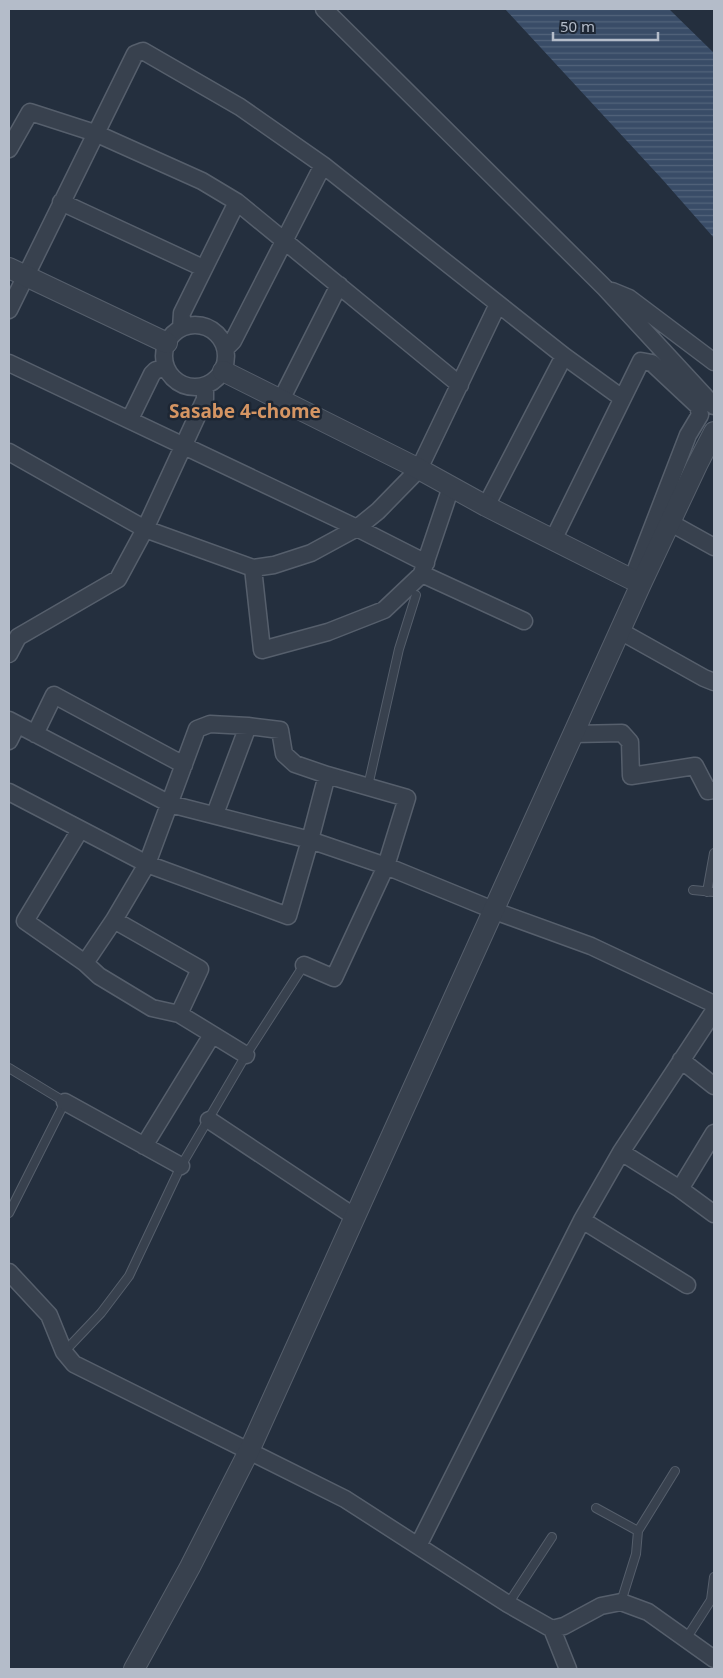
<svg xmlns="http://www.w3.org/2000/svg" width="723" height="1678" font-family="'Noto Sans',sans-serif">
<defs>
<pattern id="water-rules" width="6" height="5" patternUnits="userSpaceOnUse" patternTransform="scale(1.25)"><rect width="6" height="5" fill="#394c67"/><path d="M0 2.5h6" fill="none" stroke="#53647b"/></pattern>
</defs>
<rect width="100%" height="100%" fill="#242f3e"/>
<path fill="url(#water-rules)" d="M505 9H669L714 53V238L662 179Z"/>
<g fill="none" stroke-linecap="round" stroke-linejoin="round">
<defs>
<path id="service" d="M368 786 399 649 416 595
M693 890 714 892
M707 892 714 853
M9 1068 65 1102 9 1213
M64 1352 101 1313 129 1276 181 1166 246 1055 304 965
M596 1508 638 1531
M621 1602 636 1554 638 1531 675 1471
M508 1604 552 1537
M686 1639 711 1600 714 1577"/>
<path id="minor" d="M324 9 605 288 714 406
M9 149 30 112 95 133 202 181 237 202 460 385
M61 202 203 268
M612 291 629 298 714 362
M9 310 135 54 143 51 240 107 323 165 564 356 622 398
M164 356a31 31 0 1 1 62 0a31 31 0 1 1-62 0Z
M181 328 182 313 237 202
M226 348 233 341 323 165
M9 363 357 528 426 563
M281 400 339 285
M130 419 152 374 156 370 166 368
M9 452 145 529 253 568 274 565 311 553 357 528 378 511 419 469 498 304
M486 506 564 356
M669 522 714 547
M553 540 641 361 652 363 698 406 700 415 688 435 632 580
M253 568 262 650 328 632 384 610 422 574 524 621
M422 573 451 487
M620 631 704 678 714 682
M9 654 18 637 118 579 145 529 205 399V386
M9 720 170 804 310 840 288 916 147 864 9 792
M35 734 54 695 184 765
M574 734 622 733 630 742 631 776 695 766 708 791 714 790
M9 741 17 725
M215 814 248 726
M80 830 25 921 85 963 99 976 152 1008 179 1014
M114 920 200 969 179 1014 246 1055
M85 963 114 920 147 864 197 729 210 724 248 726 280 730 284 754 295 764 327 775
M304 965 334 978 386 866 407 798 327 775 310 840 386 866 503 914 591 946 714 1004
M681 1060 714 1086
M65 1102 181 1166
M209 1120 355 1217
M144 1146 212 1035
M621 1152 680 1189 714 1214
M680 1189 714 1133
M582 1220 687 1285
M9 1272 49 1315 64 1352 74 1364 345 1499 508 1604 552 1629 568 1669
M418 1546 582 1220 621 1152 714 1011
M552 1629 564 1626 601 1606 621 1602 648 1612 714 1659"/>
<path id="tertiary" d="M9 268 167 343
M223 371 419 469 486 506 641 584
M134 1669 190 1567 249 1451 641 584 697 465 714 432"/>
</defs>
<use href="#service" stroke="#565f6c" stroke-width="10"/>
<use href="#minor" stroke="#565f6c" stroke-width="19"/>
<use href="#tertiary" stroke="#565f6c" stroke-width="22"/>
<use href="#service" stroke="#38414e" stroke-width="8"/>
<use href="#minor" stroke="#38414e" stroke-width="16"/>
<use href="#tertiary" stroke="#38414e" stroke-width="20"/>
</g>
<g text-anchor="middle" stroke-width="5" stroke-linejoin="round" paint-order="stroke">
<g font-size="19" font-weight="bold" fill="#d59563" stroke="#1d2633">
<text x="245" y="418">Sasabe 4-chome</text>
</g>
</g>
<rect width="723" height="1678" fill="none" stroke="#b4bcc9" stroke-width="20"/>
<path d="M553 32v8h105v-8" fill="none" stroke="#b4bcc9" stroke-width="2.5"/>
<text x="560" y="32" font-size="15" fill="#b4bcc9" stroke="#1d2633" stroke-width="4" paint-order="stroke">50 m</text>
</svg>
